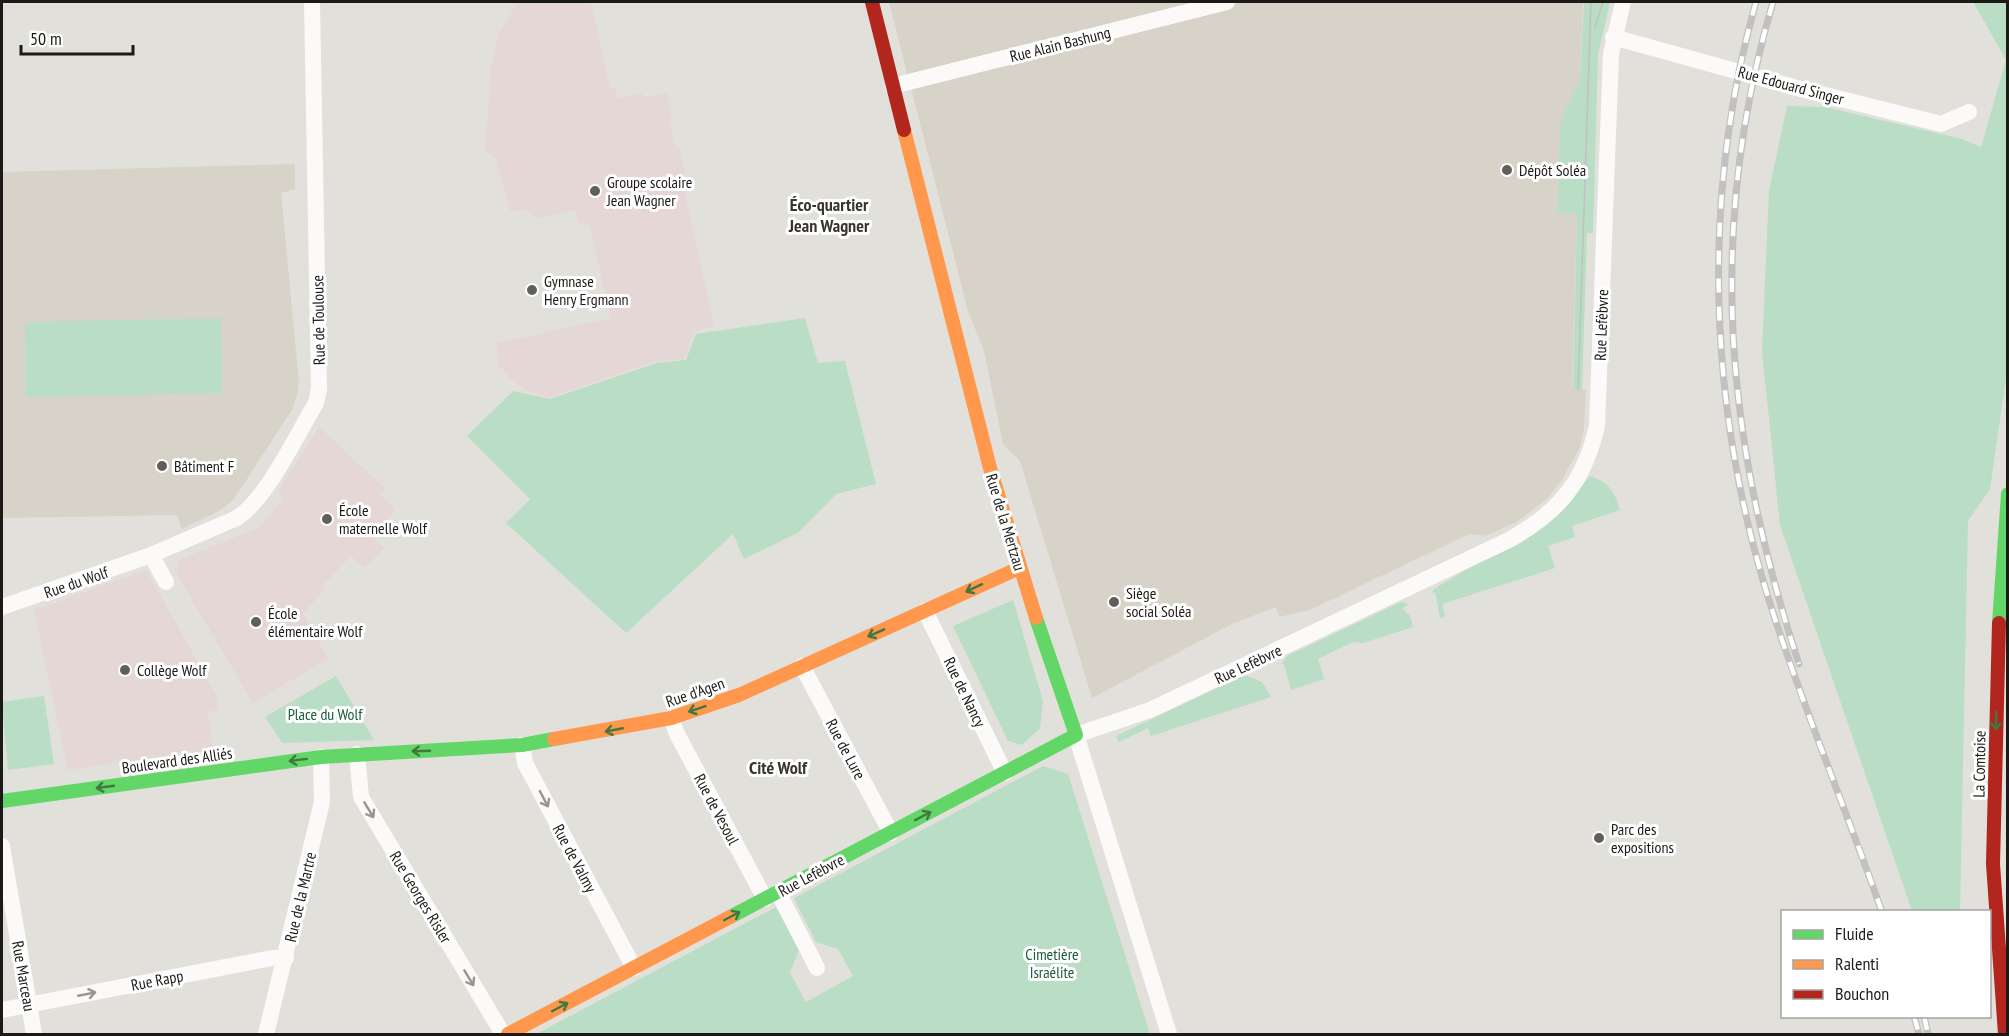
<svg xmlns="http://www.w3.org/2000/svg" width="2009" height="1036" font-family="'PT Sans Narrow',sans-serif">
<rect width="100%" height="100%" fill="#e2e0da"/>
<path fill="#d8d3c8" d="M889 2H1583L1580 80 1564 112 1557 212 1577 213 1572 388 1586 390 1584 429 1580 447 1562 480 1548 498 1517 522 1485 536 1469 534 1310 610 1279 617 1276 607 1232 624 1092 698 1020 461 1003 444 984 351 968 311Z
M295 164V189L281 193 299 383 297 395 292 410 234 499 221 510 182 529 177 515 2 518V172Z"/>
<path fill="#e6d7d7" d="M518 2H591L610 88 615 87 618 98 642 93 643 97 667 93 672 118 669 119 675 148 679 147 685 174 681 175 714 326 694 331 684 359 657 361 550 397 528 391 509 378 498 364 497 343 611 318 590 227 579 222 575 210 536 219 527 209 511 212 495 157 485 152 491 69 499 33Z
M319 427 386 489 380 495 395 510 371 536 384 548 365 568 351 556 322 586 325 590 303 613 328 659 253 703 176 573 181 559 258 528 283 500 278 491Z
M146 570 216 694 218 710 208 712 213 749 68 770 34 610Z"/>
<path fill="#baddc5" d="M1584 2H1610L1598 55 1593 233H1587L1582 390H1573L1577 214 1557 213 1560 128 1564 112 1580 80Z
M1973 2H2007V371L1990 489 1968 521 1960 911H1912L1780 525 1762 351 1769 191 1787 106 1825 107 1962 139 1981 147 2006 60Z
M221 318 222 393 26 397 25 322Z
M805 318 818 363 845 361 876 484 836 494 799 532 744 559 733 534 626 633 506 523 530 499 467 436 513 391 550 399 657 363 686 360 696 334Z
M1590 476C1608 481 1615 492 1620 510L1572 526 1575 537 1548 546 1555 568 1442 604 1445 617 1440 618 1435 592 1432 593 1434 589 1560 513Z
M1013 600 1043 701 1040 728 1022 745 1008 741 953 626Z
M1401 602 1409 604 1402 608 1410 616 1413 627 1363 643 1353 642 1318 659 1324 679 1291 690 1284 664H1281L1287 656Z
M1245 675 1262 682 1271 697 1151 736 1148 728 1119 742 1116 736Z
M336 676 374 740 282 743 265 717Z
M44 696 54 764 8 770 2 702Z
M1043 766 1068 774 1150 1034H536L776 907 799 950 790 973 806 1002 853 976 838 949 816 942 794 898Z"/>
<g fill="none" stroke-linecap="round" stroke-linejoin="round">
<path stroke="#fbfaf9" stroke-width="16" d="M1613 37 1797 88 1941 124 1969 112
M893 86 1227 2
M151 555 166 582
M2 607 151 555 237 518C268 497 296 436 316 403L319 389 312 2
M925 611 1005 773
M802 666 891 833
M671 718 677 734 765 899
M522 745 525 763 634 968
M357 754 361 797 503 1034
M2 846 34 1034
M778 892 817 968
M2 1010 272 958H286
M266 1034 322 802 321 757
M1169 1034 1076 735 1150 710 1509 540C1559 512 1584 482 1597 426L1611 54 1623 2"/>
<path stroke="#63d668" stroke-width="14" d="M1999 623 2008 494
M2 801 321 757 522 745 554 739
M730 917 1076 735 1036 618"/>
<path stroke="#ff974d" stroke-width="14" d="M904 130 990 468 1036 618
M554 739 671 718 739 695 1019 568
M508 1034 730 917"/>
<path stroke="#b3261e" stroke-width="14" d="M872 2 904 130
M1999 623 1993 864 2005 1034"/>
<path stroke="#c2c1c0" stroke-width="1.5" d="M1595 27 1603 2
M1578 390 1591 2"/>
<defs>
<path id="rail" d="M1756 2C1701 197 1708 403 1768 597 1801 703 1845 806 1882 912
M1773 2C1706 231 1725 440 1799 664
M1914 1016 1919 1034
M1924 1016 1928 1034"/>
</defs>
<use href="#rail" stroke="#c2c1c0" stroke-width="7"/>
<use href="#rail" stroke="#fff" stroke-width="4.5" stroke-dasharray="14" stroke-linecap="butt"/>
</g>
<defs><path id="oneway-shaft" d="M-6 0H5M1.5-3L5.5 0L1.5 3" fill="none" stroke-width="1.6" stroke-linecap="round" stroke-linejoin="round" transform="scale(1.5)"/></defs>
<g stroke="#407840">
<use href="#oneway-shaft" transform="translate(974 588) rotate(155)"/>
<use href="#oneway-shaft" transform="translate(876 633) rotate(156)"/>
<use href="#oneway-shaft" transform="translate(697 709) rotate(161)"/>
<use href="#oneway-shaft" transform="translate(1996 721) rotate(92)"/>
<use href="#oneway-shaft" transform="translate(614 730) rotate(169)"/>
<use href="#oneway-shaft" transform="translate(421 751) rotate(178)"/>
<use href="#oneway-shaft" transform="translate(298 760) rotate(173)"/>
<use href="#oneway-shaft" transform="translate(105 787) rotate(172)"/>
<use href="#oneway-shaft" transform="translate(923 816) rotate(-28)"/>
<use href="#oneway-shaft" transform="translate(732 916) rotate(-28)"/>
<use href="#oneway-shaft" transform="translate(560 1007) rotate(-28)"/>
</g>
<g stroke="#979593">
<use href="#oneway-shaft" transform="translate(544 799) rotate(62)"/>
<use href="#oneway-shaft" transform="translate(369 810) rotate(59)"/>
<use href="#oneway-shaft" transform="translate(469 978) rotate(59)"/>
<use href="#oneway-shaft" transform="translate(87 994) rotate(-11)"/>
</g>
<g fill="#615f5b" stroke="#fff" stroke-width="2">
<circle cx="1507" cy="170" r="6"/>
<circle cx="595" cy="191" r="6"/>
<circle cx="532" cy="290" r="6"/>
<circle cx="162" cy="466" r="6"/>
<circle cx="327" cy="519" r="6"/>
<circle cx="1114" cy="602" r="6"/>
<circle cx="256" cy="622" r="6"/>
<circle cx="125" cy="670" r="6"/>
<circle cx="1599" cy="838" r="6"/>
</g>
<g text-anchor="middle" stroke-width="6" stroke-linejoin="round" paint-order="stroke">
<g font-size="16" fill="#1c1a17" stroke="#fff">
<text transform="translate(1060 44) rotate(-14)" y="6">Rue Alain Bashung</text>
<text transform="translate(1791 85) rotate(15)" y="6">Rue Edouard Singer</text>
<text transform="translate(318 320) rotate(-91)" y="6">Rue de Toulouse</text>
<text transform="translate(1601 325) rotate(-88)" y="6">Rue Lefèbvre</text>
<text transform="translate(1006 522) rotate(73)" y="6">Rue de la Mertzau</text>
<text transform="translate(76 582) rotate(-19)" y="6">Rue du Wolf</text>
<text transform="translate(1248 664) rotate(-25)" y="6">Rue Lefèbvre</text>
<text transform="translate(695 692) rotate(-19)" y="6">Rue d'Agen</text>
<text transform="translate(965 692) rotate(64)" y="6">Rue de Nancy</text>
<text transform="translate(846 749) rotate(62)" y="6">Rue de Lure</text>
<text transform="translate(177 760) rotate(-8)" y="6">Boulevard des Alliés</text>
<text transform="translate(1979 764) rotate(-89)" y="6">La Comtoise</text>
<text transform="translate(717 809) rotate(62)" y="6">Rue de Vesoul</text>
<text transform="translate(575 858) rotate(62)" y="6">Rue de Valmy</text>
<text transform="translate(811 875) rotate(-28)" y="6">Rue Lefèbvre</text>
<text transform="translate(300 897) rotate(-77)" y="6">Rue de la Martre</text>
<text transform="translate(421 897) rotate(59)" y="6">Rue Georges Risler</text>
<text transform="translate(24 976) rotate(80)" y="6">Rue Marceau</text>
<text transform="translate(157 980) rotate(-11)" y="6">Rue Rapp</text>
</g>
<g font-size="16" fill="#1c1a17" stroke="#fff" text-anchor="start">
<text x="1519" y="176">Dépôt Soléa</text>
<text x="607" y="188">Groupe scolaire<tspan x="607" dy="18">Jean Wagner</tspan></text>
<text x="544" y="287">Gymnase<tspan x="544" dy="18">Henry Ergmann</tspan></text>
<text x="174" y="472">Bâtiment F</text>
<text x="339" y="516">École<tspan x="339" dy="18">maternelle Wolf</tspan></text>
<text x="1126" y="599">Siège<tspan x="1126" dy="18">social Soléa</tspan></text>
<text x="268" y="619">École<tspan x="268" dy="18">élémentaire Wolf</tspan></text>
<text x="137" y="676">Collège Wolf</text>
<text x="1611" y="835">Parc des<tspan x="1611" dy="18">expositions</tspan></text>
</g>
<g font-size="16" fill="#1c5b3b" stroke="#fff">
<text x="325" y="720">Place du Wolf</text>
<text x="1052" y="960">Cimetière<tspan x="1052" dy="18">Israélite</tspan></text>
</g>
<g font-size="18" font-weight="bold" fill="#38352d" stroke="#fff">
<text x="829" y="211">Éco-quartier<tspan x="829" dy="21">Jean Wagner</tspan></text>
<text x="778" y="774">Cité Wolf</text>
</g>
</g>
<rect width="2009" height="1036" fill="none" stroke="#1c1a17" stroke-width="6"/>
<rect x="1781" y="910" width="210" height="108" fill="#ffffff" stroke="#a4a3a2" stroke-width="1.5"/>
<rect x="1793" y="930" width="30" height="9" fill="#63d668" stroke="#a4a3a2" stroke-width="1.5"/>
<text x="1835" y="940" font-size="18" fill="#1c1a17">Fluide</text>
<rect x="1793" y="960" width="30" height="9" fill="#ff974d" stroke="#a4a3a2" stroke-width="1.5"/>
<text x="1835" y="970" font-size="18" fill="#1c1a17">Ralenti</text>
<rect x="1793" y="990" width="30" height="9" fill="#b3261e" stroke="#a4a3a2" stroke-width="1.5"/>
<text x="1835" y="1000" font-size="18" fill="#1c1a17">Bouchon</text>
<path d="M21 45v9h112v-9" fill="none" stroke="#1c1a17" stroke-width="3"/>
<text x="30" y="45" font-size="18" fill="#1c1a17" stroke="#ffffff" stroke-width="4.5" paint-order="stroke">50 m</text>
</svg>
